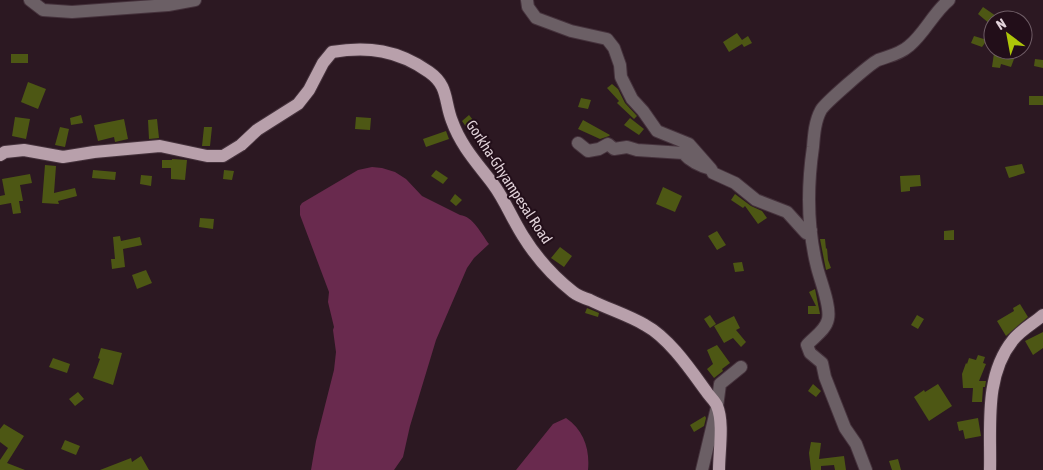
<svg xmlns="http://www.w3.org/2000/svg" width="1043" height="470" font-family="'Asap Condensed',sans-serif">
<rect width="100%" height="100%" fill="#2c1822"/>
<path fill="#692a4e" d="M372 167 382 168 395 172 406 179 422 196 460 215C473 216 482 235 489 244L474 258 467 268 436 340 410 426 403 457 394 470H311L316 441 334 370 336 352 333 330 334 327 328 302 329 292 300 215V206L302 203 358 170Z
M566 418C584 430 590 450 588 470H516L553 424Z"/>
<path fill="#4d5714" d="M983 7 996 16 990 24 978 14Z
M737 33 742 40 748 36 752 43 744 47 742 44 729 52 723 42Z
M974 36 987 40 982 47 971 43Z
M994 53 1014 59 1011 67 1001 64 1000 68 992 67Z
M11 54H28V63H11Z
M1035 59 1043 60V68L1034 66Z
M28 82 46 89 38 109 21 102Z
M612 84 618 89 625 103 637 116 634 119 617 103 619 101 607 88Z
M1029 96H1043V105H1029Z
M581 98 591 100 588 109 578 107Z
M81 115 83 123 71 125 70 118Z
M469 115 477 125 469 131 462 121Z
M15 117 30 119 26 139 12 136Z
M356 117 371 118 370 130 355 129Z
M630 118 644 129 639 135 624 125Z
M124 119 128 139 115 142 114 137 98 141 94 125Z
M157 119 159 138 149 139 148 120Z
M583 120 610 135 609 136 600 139 578 129Z
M60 127 69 129 65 147 55 145Z
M204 127H212L210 146H202Z
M446 131 449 139 426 147 423 139Z
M172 159 187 160 185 180 171 179V168H162V160H172Z
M1022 164 1025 173 1009 178 1005 167Z
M45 165 56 166 54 193 75 188 77 196 58 201 59 204 42 203Z
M93 170 116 172 115 180 92 178Z
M224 170 234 171 232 180 223 179Z
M436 170 448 178 443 184 431 176Z
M30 174 32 183 20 185 23 201H19L21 213 13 214 11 203 0 205V196L5 195 2 179Z
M141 175 152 176 151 186 140 184Z
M920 175 921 186 910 187V191L901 192 900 176Z
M663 187 682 196 675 212 656 204Z
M455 194 462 200 456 206 450 201Z
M735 194 751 206 762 211 767 218 758 224 745 206 743 208 731 200Z
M200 218 214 219 213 229 199 227Z
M954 230V240H944V231Z
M717 231 726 245 717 250 708 236Z
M120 236 121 241 140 237 142 245 123 249 125 267 112 269 111 259H115L113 237Z
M820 239H825L826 249 827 248 828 260 831 268 826 270Z
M560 247 572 256 564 267 551 258Z
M742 262 744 271 735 272 733 263Z
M146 270 152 283 137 289 132 275Z
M815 289 820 314H808V306H816L809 292Z
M1020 304 1028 317 1006 336 997 321 1014 311 1013 308Z
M587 308 599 313 598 317 585 313Z
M710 315 716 324 710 328 704 319Z
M917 315 924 319 918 329 911 325Z
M734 316 740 328 736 330 746 342 741 347 733 338 724 343 714 326Z
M1043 332V348L1033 355 1025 341Z
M717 345 730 363 722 369 723 371 714 378 707 369 713 364 707 350Z
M101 348 122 353 113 385 93 378 100 359 98 358Z
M978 355 985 357 983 363 986 364 979 381H986L985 387H983L982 402H972L973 388H963L962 374 966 363 967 364 969 358 976 360Z
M53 358 70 364 67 373 49 367Z
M813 384 821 391 816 397 808 391Z
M938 384 952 406 929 421 914 397 924 390 925 392Z
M78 392 84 399 75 406 69 399Z
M705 416 706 418 704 426 694 432 690 425Z
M978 418 981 436 965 439 963 430 959 431 957 422Z
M4 424 24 436 7 463 25 470H0V460L8 448 0 442V429Z
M65 440 80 446 76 455 61 449Z
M811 442 821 443 819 459 844 456 846 470H835L834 465 821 466V470H811L809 453Z
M141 456 149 470H100L131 458 132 462Z
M898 459 901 470H892L889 461Z"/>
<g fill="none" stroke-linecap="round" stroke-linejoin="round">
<defs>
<path id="minor" d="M30 0 43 10 72 12 168 5 195 0
M527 0 528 7 536 18 571 31 607 39 614 48 620 65 621 77 632 99 643 111 657 131 689 144 711 169
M578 143 588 151 599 149 608 144 614 149 627 147 637 150 683 153C691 162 700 166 711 169L713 173 735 183 756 200 787 212 806 233 811 230
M702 470 717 407 720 384 741 367
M866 470 856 444 845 428 834 400 825 377 822 363 810 353 807 345C814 337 826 330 828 319 831 306 820 280 817 267 807 227 807 188 813 147 814 134 815 121 821 110 825 103 870 64 878 60 889 56 900 54 909 46 925 33 933 13 949 0"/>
<path id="major" d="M0 155 5 152 24 150 63 157 94 152 160 146 207 156H223L241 145 257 130 298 104 309 90 323 63 332 52C368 46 398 50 429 72 449 86 444 101 452 121 461 146 477 163 493 184 505 200 512 219 523 236 536 257 554 277 573 292 578 296 584 298 590 300 608 309 628 315 645 325 669 338 690 369 706 391 709 396 715 401 717 406 724 422 719 452 719 470
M990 470C991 426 984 376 1013 340 1021 330 1034 323 1043 315"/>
</defs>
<use href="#minor" stroke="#45323c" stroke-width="14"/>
<use href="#major" stroke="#45323c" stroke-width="14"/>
<use href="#minor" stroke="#6b5f65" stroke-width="12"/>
<use href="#major" stroke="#b8a0ab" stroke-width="12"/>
</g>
<g text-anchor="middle" stroke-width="4" stroke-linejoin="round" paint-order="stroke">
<g font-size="15" fill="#e2d3da" stroke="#220e19">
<text transform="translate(509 182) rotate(57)" y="5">Gorkha-Ghyampesal Road</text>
</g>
</g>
<g transform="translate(1008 35) rotate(328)"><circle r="24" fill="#220e19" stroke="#6f5d66"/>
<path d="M0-4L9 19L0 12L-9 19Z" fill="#aec509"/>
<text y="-8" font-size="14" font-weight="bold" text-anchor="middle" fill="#e2d3da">N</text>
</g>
</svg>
